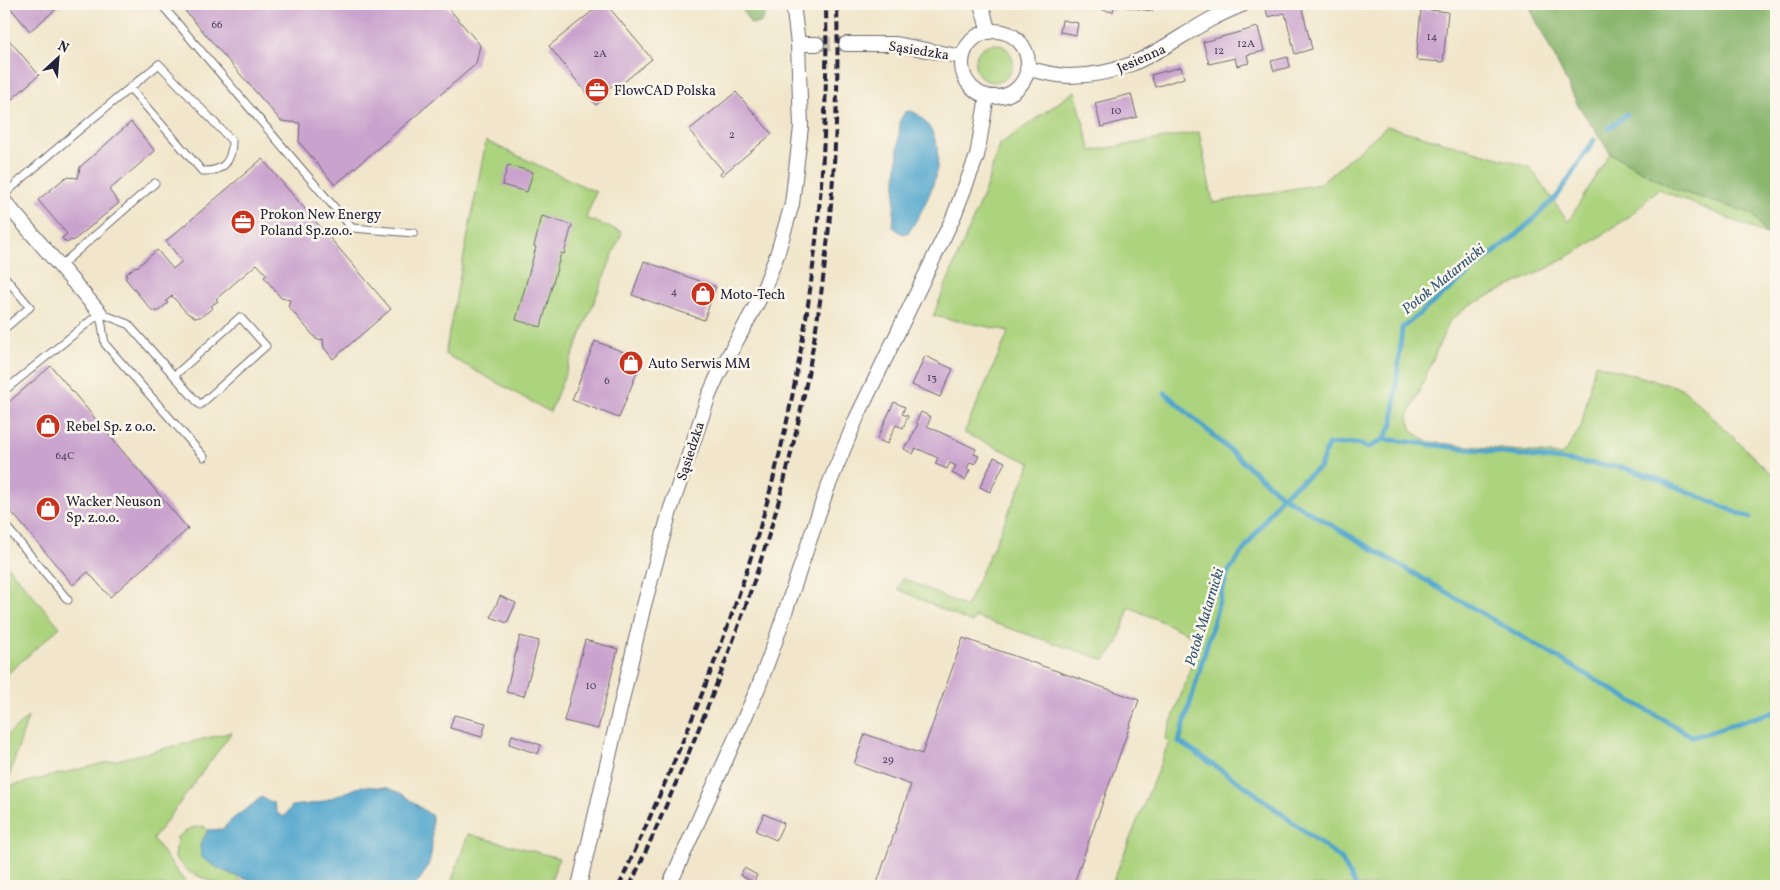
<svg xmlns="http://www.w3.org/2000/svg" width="1780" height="890" font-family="Vollkorn,serif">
<rect width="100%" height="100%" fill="#fbf7ec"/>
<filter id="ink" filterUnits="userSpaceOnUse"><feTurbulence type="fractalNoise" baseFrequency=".02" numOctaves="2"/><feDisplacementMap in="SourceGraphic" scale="10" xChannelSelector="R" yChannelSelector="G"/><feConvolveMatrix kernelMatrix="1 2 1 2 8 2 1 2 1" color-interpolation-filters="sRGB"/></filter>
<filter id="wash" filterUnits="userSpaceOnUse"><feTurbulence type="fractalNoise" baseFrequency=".0096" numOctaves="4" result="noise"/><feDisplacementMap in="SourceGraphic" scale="20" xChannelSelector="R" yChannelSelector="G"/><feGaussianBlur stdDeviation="1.12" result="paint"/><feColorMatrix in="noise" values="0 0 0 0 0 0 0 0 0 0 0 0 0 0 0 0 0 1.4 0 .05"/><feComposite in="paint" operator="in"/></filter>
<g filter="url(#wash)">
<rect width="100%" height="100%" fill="#f1e6cb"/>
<path fill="#acd37e" stroke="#677a5c" d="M975 63a19 19 0 1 1 38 0a19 19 0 1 1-38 0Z
M1075 91 1091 151 1199 132 1213 203 1320 184 1387 126 1530 167 1568 222 1610 153 1676 190 1753 214 1766 234 1658 189 1630 216 1588 245 1548 268 1468 306 1449 322 1408 417 1412 431 1429 442 1561 455 1567 449 1581 427 1595 364 1681 388 1694 399 1770 473 1776 476V886H1111L1169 742 1165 739 1188 676 1198 638 1129 607 1117 645 1105 660 975 617 972 623 898 589 903 578 966 607 1031 463 964 433 1009 331 933 316 987 185 999 145Z
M486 141 596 192 586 218 622 232 550 412 445 354Z
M4 562 60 627 4 677Z
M28 717 6 787 232 732 153 839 188 886H4V738Z
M204 826 208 830 200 845 241 881 264 886H222L189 872 175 858 177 837 191 828Z
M468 834 559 858 549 886H450Z"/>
<path fill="#89b56d" stroke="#566c54" d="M738 4H765L766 14 760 23 751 24Z
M1528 4H1776V236L1766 234 1753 214 1676 190 1610 153 1578 105Z"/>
<path fill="#50a5cc" stroke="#396484" d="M911 111C919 114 921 117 926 123 953 156 928 202 909 232L902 234 893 227 900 120 905 112Z
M362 786 388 788 402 794 432 816C431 846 437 862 414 886 393 889 370 886 348 886 296 886 243 890 201 857L200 845 208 830 223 829C235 814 248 810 261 797L274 803 277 813 284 817 292 806 318 803Z"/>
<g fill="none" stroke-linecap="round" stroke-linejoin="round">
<path stroke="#50a5cc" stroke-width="5" d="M1609 128 1627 114
M1165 393 1282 496 1693 737 1776 711
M1384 439 1621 467 1658 479 1750 518
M1356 886 1341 859 1248 788 1179 742 1227 574 1282 496 1320 467 1328 445 1357 443 1368 448 1384 439 1393 423 1402 328 1524 228 1558 195 1594 140"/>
</g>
<g id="blocks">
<path fill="#c9a2cd" d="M7 4H58L60 6 30 31Z
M179 4H445L480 45 476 64 335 185 299 142 300 123 281 121Z
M601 4H606L652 59 619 86 616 82 607 90 609 94 596 105 549 46Z
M1104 4H1154L1152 11 1114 5 1113 12 1103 10Z
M1288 4H1301L1312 49 1295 54 1285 13 1268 17 1266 9Z
M1421 9 1448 12 1443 62 1416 60Z
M1062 20 1078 23 1076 35 1060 32Z
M1258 27 1264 51 1247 55 1249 63 1237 66 1235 58 1209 64 1203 42Z
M4 34 39 75 4 106Z
M1288 57 1290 67 1274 71 1271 61Z
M1181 67 1184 78 1155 87 1151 75Z
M736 92 772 134 721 176 720 174 723 171 689 130Z
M1131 94 1137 117 1101 127 1095 103Z
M131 122 155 151 109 190 119 203 73 241 71 240 67 243 62 238 67 234 38 200 66 177 78 178 80 167Z
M262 159 391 309 333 359 324 348 323 339 317 340 288 306 290 300 281 298 264 277 267 275 257 264 216 299 218 301 211 306 213 308 202 316 196 318 187 313 172 296 166 301 168 303 157 312 155 310 153 312 125 278 127 276 125 275 136 266 137 267 157 250 173 269 182 261 166 241Z
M508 165 533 172 527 192 502 185Z
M542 216 572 225 564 254 561 253 541 327 516 320 536 247 534 246Z
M644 261 716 287 704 320 632 295Z
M595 341 642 359 619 418 572 400Z
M925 356 953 369 940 397 912 385Z
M51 366 188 529 110 597 88 572 73 585 4 503V406Z
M894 402 905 407 902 414 908 416 903 428 896 425 887 444 877 439Z
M921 412 931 417 927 426 976 449 974 454 979 456 975 464 970 462 967 469 970 470 965 480 952 473 956 466 950 463 947 469 935 464 938 458 916 448 913 454 904 449 907 443H909L918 424 916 422Z
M994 457 1005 462 990 492 980 487Z
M500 596 516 603 507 623 491 617Z
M520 636 539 641 524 696 506 692Z
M963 638 1139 700 1073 886H876L911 785 854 764 865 734 922 754Z
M585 640 618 649 598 729 564 721Z
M454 715 486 723 482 737 450 728Z
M512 735 541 745 538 754 509 744Z
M764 814 784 823 776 840 756 831Z
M744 868 757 875 754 882 740 875Z"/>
</g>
</g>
<g filter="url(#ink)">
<use href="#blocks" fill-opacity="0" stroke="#6a676d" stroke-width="1"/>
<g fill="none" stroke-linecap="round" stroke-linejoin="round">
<path stroke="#c8bfae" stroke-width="14" stroke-dasharray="14 7" stroke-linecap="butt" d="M817 44H846"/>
<defs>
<path id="service" d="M161 4 352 228 414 233
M4 195C54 149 107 107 159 64L232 141C232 162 223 172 202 171L130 88
M60 266 155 183
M4 276 30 307 4 329
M100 313 128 324 200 405 266 346 240 317 174 376
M100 313 105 344 204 457
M4 391 100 313
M4 524 68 600"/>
<path id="minor" d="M981 4 989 32
M962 64a33 33 0 1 1 66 0a33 33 0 1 1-66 0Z
M798 44H817
M846 44H896L962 57
M1027 69C1041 71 1055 76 1069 76 1132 76 1162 46 1213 18 1223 13 1234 8 1244 4
M4 201 100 313
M579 886 643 609 670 511 709 395 718 375 761 296 777 255 792 204 801 127 798 44 793 4
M669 886 758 688 775 642 827 489 857 417 953 218 977 156 987 96"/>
</defs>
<use href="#service" stroke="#6a676d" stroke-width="9"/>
<use href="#minor" stroke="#6a676d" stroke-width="16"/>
<use href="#service" stroke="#fff" stroke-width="7"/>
<use href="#minor" stroke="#fff" stroke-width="14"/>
<path stroke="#22223b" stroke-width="4" stroke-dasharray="8 4" stroke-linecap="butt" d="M619 886C672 769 724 651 760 527 810 356 829 181 826 4
M630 886C683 770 733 653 770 531 821 361 841 181 837 4"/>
</g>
</g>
<defs>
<symbol id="office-disc" viewBox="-11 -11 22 22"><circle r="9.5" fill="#c8321e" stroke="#fbf7ec"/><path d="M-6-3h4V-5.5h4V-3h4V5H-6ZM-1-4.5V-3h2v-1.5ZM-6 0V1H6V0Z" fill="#fff"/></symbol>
<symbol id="shop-disc" viewBox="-11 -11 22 22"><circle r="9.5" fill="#c8321e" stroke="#fbf7ec"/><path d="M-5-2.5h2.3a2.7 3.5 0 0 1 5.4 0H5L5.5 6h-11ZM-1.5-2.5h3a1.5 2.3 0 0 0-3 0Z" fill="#fff"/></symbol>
</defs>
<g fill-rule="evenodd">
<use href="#office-disc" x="583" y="76" width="28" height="28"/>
<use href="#office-disc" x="229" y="208" width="28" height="28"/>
<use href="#shop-disc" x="689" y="280" width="28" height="28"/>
<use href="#shop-disc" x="617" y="349" width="28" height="28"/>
<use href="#shop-disc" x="34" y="412" width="28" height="28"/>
<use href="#shop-disc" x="34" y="495" width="28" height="28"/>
</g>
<g text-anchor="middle" stroke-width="5" stroke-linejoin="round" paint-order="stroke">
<g font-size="11" fill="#4c4260">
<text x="217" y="28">66</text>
<text x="1432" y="40">14</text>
<text x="1246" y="47">12A</text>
<text x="1219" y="54">12</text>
<text x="600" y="57">2A</text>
<text x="1116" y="114">10</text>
<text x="732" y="138">2</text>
<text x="674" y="295">4</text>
<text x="932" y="381">13</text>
<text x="607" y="384">6</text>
<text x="65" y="459">64C</text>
<text x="591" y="689">10</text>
<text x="888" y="763">29</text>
</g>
<g font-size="14" fill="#22223b" stroke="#fbf7ec">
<text transform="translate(919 50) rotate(9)" y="5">Sąsiedzka</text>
<text transform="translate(1141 58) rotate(-24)" y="5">Jesienna</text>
<text transform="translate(690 451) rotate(-72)" y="5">Sąsiedzka</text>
</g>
<g font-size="14" fill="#22223b" stroke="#fbf7ec" text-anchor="start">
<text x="614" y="95">FlowCAD Polska</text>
<text x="260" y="219">Prokon New Energy<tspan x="260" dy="16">Poland Sp.zo.o.</tspan></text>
<text x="720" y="299">Moto-Tech</text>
<text x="648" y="368">Auto Serwis MM</text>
<text x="66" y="431">Rebel Sp. z o.o.</text>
<text x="66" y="506">Wacker Neuson<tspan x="66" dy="16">Sp. z.o.o.</tspan></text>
</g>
<g font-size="15" font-style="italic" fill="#345675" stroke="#fbf7ec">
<text transform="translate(1443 279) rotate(-39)" y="5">Potok Matarnicki</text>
<text transform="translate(1204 617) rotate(-73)" y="5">Potok Matarnicki</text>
</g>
</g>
<rect width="1780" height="890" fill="none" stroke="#fbf7ec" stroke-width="20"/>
<g transform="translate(58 58) rotate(26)" stroke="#fbf7ec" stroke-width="4" paint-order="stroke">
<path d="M0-4L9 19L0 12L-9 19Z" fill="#22223b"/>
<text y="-8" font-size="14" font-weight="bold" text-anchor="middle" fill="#22223b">N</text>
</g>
</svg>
